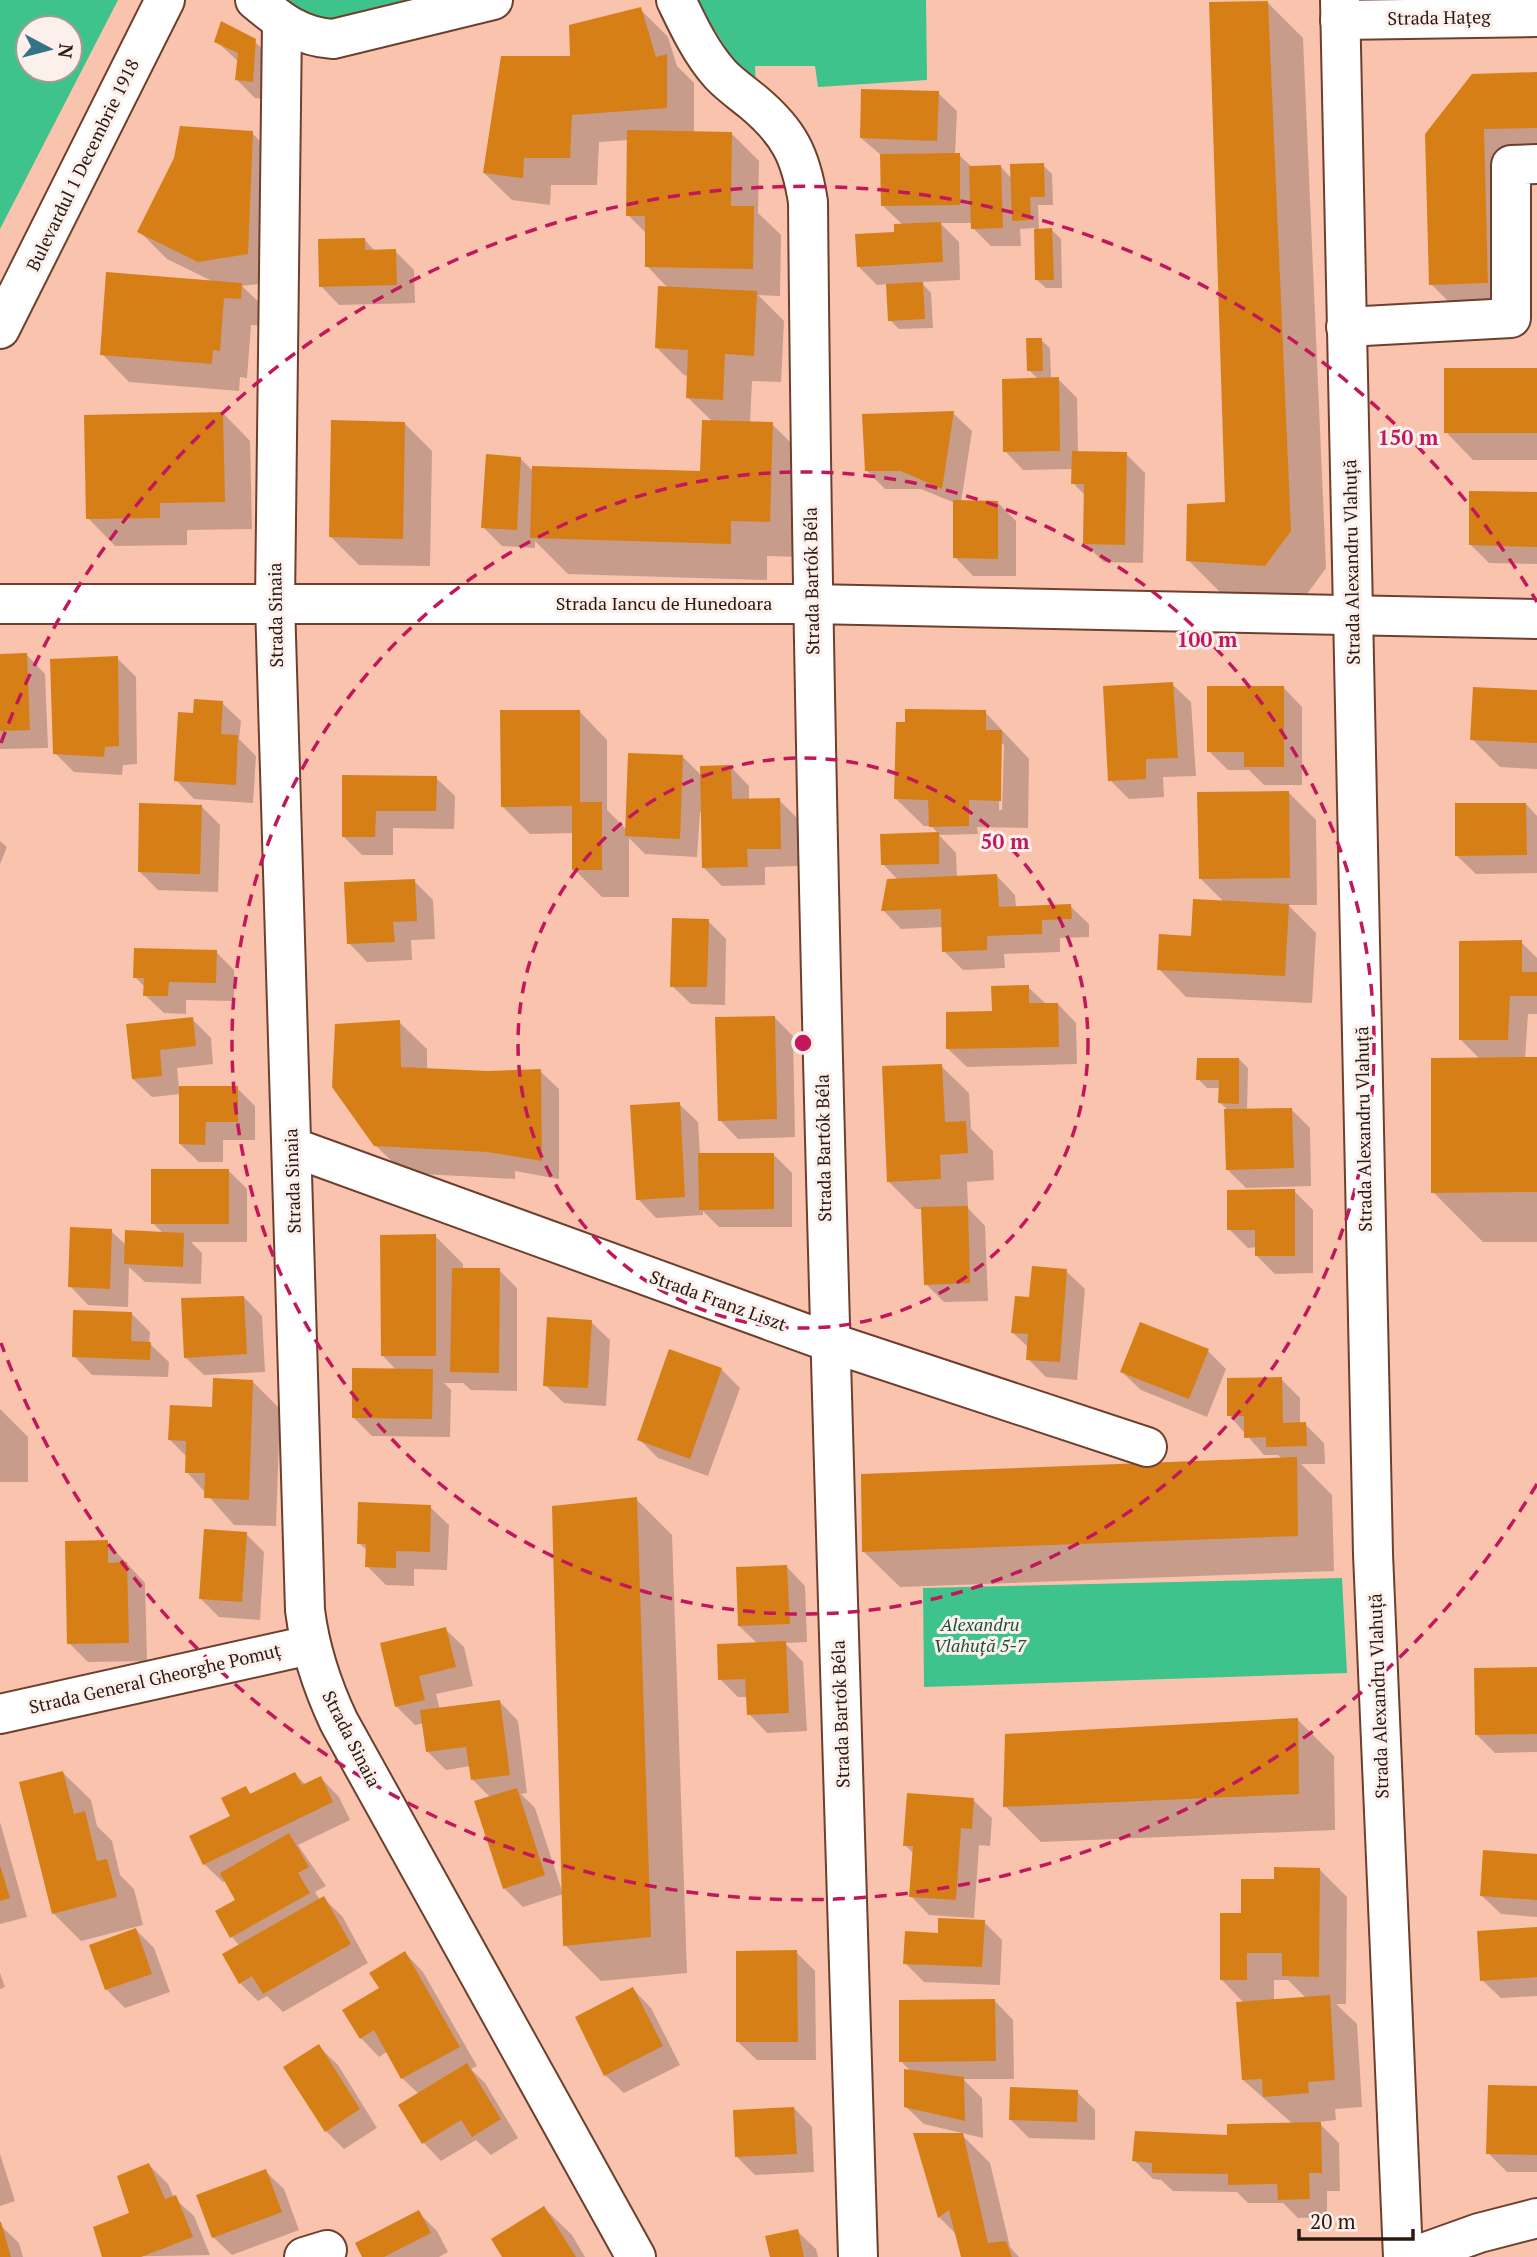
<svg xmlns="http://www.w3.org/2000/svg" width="1537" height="2257" font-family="'PT Serif',serif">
<rect width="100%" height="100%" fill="#fac3ae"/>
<path fill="#3ec38d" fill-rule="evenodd" d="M0 0H118L0 229ZM28 28H70V70H28Z
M279 0H434L336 28Z
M696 0H926L927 80 818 87 815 66H755L756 87 746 80Z
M1342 1578 1347 1673 924 1687 923 1588Z"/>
<path fill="#0003" fill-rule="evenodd" d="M1267 2 1303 38 1326 568 1302 601 1224 596 1188 560 1226 504Z
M640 9 668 37 677 66 694 83V133H731L759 161 758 213 781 235 780 296 758 295 784 321 781 382 752 381 750 423 772 424 808 460 806 557 767 556V580L568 574 535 541V548L502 546 483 527 521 459 534 472 701 473 713 422 688 398 689 376 684 375 657 348 669 289 647 266V234L628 215 629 140 599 142 597 185H551L550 205 512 200 484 173 572 58Z
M216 41H254L273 59 271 100 255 98 236 79 239 62Z
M1537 73V164H1519L1523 318 1467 320 1431 284 1426 134Z
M938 93 957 111 955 155H959L973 168 1001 167 1012 179 1043 165 1052 174 1053 205H1038L1039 231 1052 230 1061 239 1062 288H1046L1037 280 1035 228 1020 229 1021 246H991L973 228V223H940L959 242 960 280 921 282 931 293 933 328 899 329 890 320 888 284 877 285 858 266 903 225 882 205V156L861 138Z
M252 133 280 161 275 282 242 286 269 312 268 326 251 325 247 378 240 377 239 391 129 382 102 354 214 282 167 259 139 231Z
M364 239 376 252 395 251 414 270 415 303 339 305 321 286Z
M1041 340 1050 348 1051 379H1058L1077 398 1078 453 1126 454 1145 473 1143 563 1104 562 1085 544V495L1073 483V469L1023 470 1005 451 1038 379 1029 370Z
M1537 370V460H1473L1446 432Z
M223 413 250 441 252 529 187 530V545L115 546 88 518Z
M953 413 972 431 961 502H997L1016 521V576H973L955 557V503L921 489H885L866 470Z
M404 423 432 451 430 566 359 565 331 537Z
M1537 494V564L1489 563 1470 544Z
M27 655 45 674 48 748 0 749V703Z
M117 658 136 677 137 764 123 765 122 775 74 772 55 753Z
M1172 684 1191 702 1196 776 1163 777 1164 797 1129 799 1110 780Z
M1284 688 1302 707V785H1264L1249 770H1228L1209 751Z
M1537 692V769L1500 767 1472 739Z
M222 703 241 721 239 739 256 756 253 803 194 799 176 780 194 715Z
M580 712 607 740V810L627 830 683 757 702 776 731 767 749 786V801L779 800 798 819V866L765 867V885L722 886 703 867V812H700L697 857 645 854 629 838V897H602L574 869V833L530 834 502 806Z
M985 712 1029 759 1028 828 977 827 978 834 939 835 956 853 957 878 997 876 1015 895 1016 908 1070 906 1089 924V937L1060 938V952L1004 954 1005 968 963 970 944 951V927L901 929 883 910 898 880 883 864 939 834 931 826H924L896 799ZM1000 742 1004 745 1002 810H999Z
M344 777 436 778 455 796 454 829 393 828V855H362L343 836Z
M1288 792 1316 820 1317 905H1288L1316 933 1312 1003 1186 997 1159 969 1224 902 1200 878Z
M1526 804 1537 816V873L1476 874 1457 856Z
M201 806 220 825 218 892 158 890 140 872Z
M0 841 7 847 0 864Z
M414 881 433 900 435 939 411 940 412 960 367 962 349 943Z
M708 921 726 939 725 1005 691 1004 672 986Z
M1521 942 1537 958V1014H1528L1525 1059 1537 1058V1242H1483L1433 1192 1480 1059 1461 1040Z
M216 952 234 970V1001L186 1000V1014L164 1013 145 995V987L135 977Z
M1028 987 1046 1004H1058L1076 1023 1077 1064 967 1067 948 1049Z
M774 1017 793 1036 795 1137 738 1139 720 1120Z
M192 1019 211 1038 213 1064 177 1068 179 1087 237 1088 255 1106V1140H223V1162H199L180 1144 181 1094 152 1097 133 1079 128 1025Z
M399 1022 427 1049V1070L488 1073 540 1071 559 1089V1179L515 1171V1179L404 1173 375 1145Z
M1239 1059 1248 1068 1247 1110 1291 1109 1310 1128 1311 1186 1246 1188 1227 1169 1226 1108 1220 1103 1221 1088H1207L1198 1079Z
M941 1066 969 1093 971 1129 993 1151 994 1180 967 1182 968 1206H966L985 1226 988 1301 944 1302 926 1284 922 1209H916L888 1181Z
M679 1104 698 1122 700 1155 773 1154 792 1173V1227H719L703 1211V1215L656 1218 638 1199Z
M229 1171 247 1189V1242H191L202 1253 201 1284 145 1282 129 1267 128 1307 88 1305 70 1286 111 1231 127 1246 163 1233 153 1223Z
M1294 1191 1313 1210V1273L1275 1274 1256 1255 1257 1247 1248 1248 1229 1229Z
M435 1236 463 1264V1270H499L517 1288V1391L471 1390 463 1383H444L451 1390 450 1437 372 1436 353 1417 397 1371 383 1356Z
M1066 1271 1085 1289 1077 1380 1046 1377 1028 1359 1029 1348 1013 1333 1031 1299Z
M244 1297 262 1316 265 1372 204 1375 185 1357Z
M131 1313 150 1332 149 1343 169 1362 168 1377 92 1375 74 1356Z
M591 1322 610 1340 606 1406 564 1403 545 1385Z
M1208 1351 1226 1369 1207 1417 1141 1390 1122 1372Z
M721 1369 740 1388 708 1476 658 1458 639 1439Z
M1281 1379 1300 1398V1424H1305L1324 1443 1325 1464H1301L1332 1495 1334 1571 900 1587 863 1551 1282 1459 1278 1455H1264L1229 1415Z
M252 1381 280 1409 276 1526 234 1525 187 1472V1457L170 1440Z
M0 1409 28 1437V1482H0Z
M636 1499 672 1535 687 1973 601 1981 565 1945Z
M430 1507 449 1525 447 1570 414 1569V1586L386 1585 367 1566 368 1551 359 1543Z
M246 1534 264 1552 260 1620 219 1617 201 1599Z
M107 1542 145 1583 147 1661 88 1662 69 1643Z
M787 1567 805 1586 807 1642 785 1643 803 1662 807 1731 767 1733 749 1714 748 1697H738L720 1679 758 1644 739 1626Z
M445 1629 464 1647 473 1686 436 1694 440 1710 500 1702 518 1721 527 1793 521 1794 535 1808 563 1894 523 1907 504 1888 491 1798 472 1779 471 1766 446 1770 427 1751 424 1723 415 1725 396 1706Z
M1537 1669V1752L1495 1753 1476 1734Z
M1298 1720 1334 1756 1335 1830 1041 1842 1005 1806Z
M63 1773 91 1800 97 1826 112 1841 120 1875 134 1889 143 1925 81 1941 53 1913Z
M295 1774 306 1785 321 1778 339 1797 350 1820 298 1845 326 1886 315 1892 320 1900 323 1898 342 1916 368 1963 283 2012 267 1996 258 2001 240 1983V1946L232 1937 237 1900 226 1880 223 1882 204 1864 245 1788 252 1795Z
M973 1800 992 1818 990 1846 979 1845 974 1918 929 1915 911 1896 914 1854 905 1845Z
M0 1822 27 1917 0 1924Z
M1537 1855V1917L1501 1914 1482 1896Z
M1320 1870 1347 1897 1346 2004H1336L1357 2024 1362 2107 1335 2109 1336 2120 1318 2122 1339 2143 1340 2191H1327V2217L1298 2218 1283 2203H1248L1237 2192 1173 2191 1161 2180 1153 2179 1134 2160 1294 2125 1243 2080 1244 2003 1221 1979 1242 1915 1276 1881ZM1274 1980H1288L1306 1998 1274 2000Z
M984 1922 1002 1940 1000 1985 924 1982 905 1963 939 1935Z
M1537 1929V1996L1501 1998 1482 1980Z
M136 1930 154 1948 170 1992 125 2008 107 1990 92 1946Z
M796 1952 815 1971 816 2060H757L738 2042Z
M405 1953 423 1972 477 2066 471 2069 485 2083 518 2138 491 2155 476 2140 441 2161 423 2142 419 2094 402 2078 388 2051 379 2057 361 2038Z
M0 1973 5 1987 0 1989Z
M633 1989 651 2008 680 2065 624 2093 605 2075Z
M995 2001 1013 2020 1014 2079H963L982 2098 983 2138 924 2124 905 2106 911 2072 901 2061Z
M319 2047 338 2065 377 2128 344 2149 326 2131Z
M1537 2087V2172H1507L1488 2153Z
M1077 2092 1095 2110V2140L1029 2138 1010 2119Z
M794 2108 812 2127 814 2172 755 2175 737 2157Z
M961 2134 990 2163 1010 2247 1019 2257H963L957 2235 939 2217Z
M0 2154 15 2201 0 2206Z
M149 2165 168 2184 174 2198 194 2216 210 2255 104 2257 131 2214Z
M265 2171 284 2189 299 2230 232 2255 213 2237Z
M544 2208 572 2235 585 2257H504Z
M419 2213 437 2231 448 2252 439 2257H364Z
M0 2225 19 2243 23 2257H0Z
M797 2231 816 2249 818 2257H772Z"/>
<path fill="#d77f17" d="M1268 1 1291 531 1265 566 1186 561 1187 504 1225 502 1209 2Z
M641 7 656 57 667 54V108L572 115 570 158H524L523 178 483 173 501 56H570L569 25Z
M221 21 256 39 253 82 235 80 238 53 214 42Z
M1537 72V128L1484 129 1488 283 1429 285 1425 134 1472 74Z
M861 89 939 91 937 141 860 138Z
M180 126 253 131 248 254 198 262 137 232 174 158Z
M627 130 732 132 731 206H754L753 269 645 267V216H626Z
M960 153V205L881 206 880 154Z
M1044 163 1045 197H1030L1031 220 1012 221 1010 164Z
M1001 165 1003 228 971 229 969 166Z
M941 222 943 262 857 267 855 234 894 232V224Z
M1052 228 1054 280H1035L1034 229Z
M365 238V250L396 249 397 285 319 287 318 239Z
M106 272 242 283 241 299 224 298 220 351 213 350 212 364 100 355Z
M923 282 925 319 888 321 886 284Z
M658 286 757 291 754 356 725 354 723 400 686 398 688 350 655 348Z
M1026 338H1042L1043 371H1027Z
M1444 368H1537V433H1444Z
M1059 377 1060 451 1003 452 1002 379Z
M954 411 942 489 901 471H865L862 414Z
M223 412 225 502 160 503V518L86 519 84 415Z
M331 420 405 422 403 539 329 537Z
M702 420 773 422 770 522 731 521V544L530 538 532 466 700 471Z
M1072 451 1127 452 1125 545 1083 544 1084 484H1071Z
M486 454 521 457 517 530 481 528Z
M1469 491 1537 492V547L1469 545Z
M953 500 998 501V559L953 558Z
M27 653 30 730 0 731V654Z
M118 656 119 746 105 747 104 757 53 754 50 659Z
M1173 682 1178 758 1146 759V779L1108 781 1103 686Z
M1207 686H1284V767H1244V752H1207Z
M1473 687 1537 690V743L1470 740Z
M194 699 223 701 221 734 238 735 236 785 174 781 178 712 193 713Z
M905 709 986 710V730H1002L1001 801 969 800V826L929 827 928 800 894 799 896 722H905Z
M500 710H580V802H602V870H572V806L501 807Z
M628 753 683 755 680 839 625 836Z
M731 765 732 799 780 798 781 849H747L748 867 702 868 700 766Z
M342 775 437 776 436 811H376L375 837H342Z
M1289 791 1290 878 1199 879 1197 792Z
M139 803 202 805 200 874 138 872Z
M1455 803H1526L1527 855 1455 856Z
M939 832V864L881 865 880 834Z
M997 874 999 907 1071 904 1072 919 1042 920V934L987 936V950L942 952 941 909 881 911 887 879Z
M415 879 417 921 393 922 395 942 347 944 344 882Z
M1193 899 1289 904 1285 976 1157 970 1159 934 1191 936Z
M672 918 709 919 707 987H670Z
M1522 940V972H1537V996H1510L1508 1040H1459V941Z
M134 948 217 950 216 983 169 982 168 996H143L144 978H133Z
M1029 985V1003H1058L1059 1047 946 1049V1012L992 1011 991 986Z
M775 1016 777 1119 718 1121 715 1017Z
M193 1017 196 1046 160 1050 162 1076 132 1079 126 1024Z
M400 1020 401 1067 488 1071 541 1069 542 1161 488 1152 374 1146 332 1087 335 1024Z
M1537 1057V1192L1431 1193V1058Z
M1197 1058H1239V1104L1218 1103 1219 1080H1196Z
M942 1064 945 1122 966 1121 968 1153 940 1155 941 1179 887 1182 882 1066Z
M179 1086H238V1122H206L205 1145 179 1144Z
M680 1102 685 1197 636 1200 630 1105Z
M1292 1108 1294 1168 1226 1170 1224 1109Z
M698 1153H774V1209L699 1210Z
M151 1169H229V1224H151Z
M1295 1189V1256H1255V1230H1227V1190Z
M968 1206 970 1283 924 1285 921 1207Z
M70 1227 112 1229 110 1289 68 1287Z
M125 1230 184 1233 183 1267 124 1264Z
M436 1234V1356H381L380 1235Z
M1032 1266 1067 1269 1060 1362 1026 1360 1028 1334 1011 1333 1015 1296 1029 1297Z
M452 1268H500L499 1373 450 1372Z
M244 1296 247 1354 184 1358 181 1298Z
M73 1310 132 1312 131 1341 151 1342 150 1360 72 1357Z
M547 1317 592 1320 588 1388 543 1386Z
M1140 1322 1209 1349 1189 1399 1120 1372Z
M669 1349 722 1368 690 1459 637 1440Z
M352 1368 433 1369 432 1419 352 1418Z
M1282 1377 1283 1423 1306 1422 1307 1446 1266 1447V1437L1244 1438V1416H1227V1378Z
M213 1378 253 1380 249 1500 204 1498 205 1473H185L186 1441 168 1440 170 1405 212 1407Z
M1297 1457 1298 1536 862 1552 861 1474Z
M637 1497 651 1937 563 1946 552 1506Z
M358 1502 431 1505 430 1552 396 1551V1568L365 1567 366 1544H357Z
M204 1529 247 1532 242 1602 199 1599Z
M108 1540V1563L127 1562 129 1643 67 1644 65 1541Z
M787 1565 790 1624 738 1626 736 1567Z
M446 1627 456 1667 419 1676 425 1700 395 1707 380 1643Z
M786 1641 789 1713 747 1715 745 1679 718 1680 717 1644Z
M1537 1667V1734L1475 1735 1474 1668Z
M500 1700 510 1775 471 1780 466 1747 426 1752 420 1710Z
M1298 1718 1299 1794 1003 1807 1005 1734Z
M63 1771 74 1814 85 1811 97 1861 107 1859 117 1897 52 1914 19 1782Z
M295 1772 302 1785 321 1776 333 1802 203 1865 189 1836 230 1816 221 1798 246 1786 250 1794Z
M517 1788 545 1875 503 1889 474 1801Z
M907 1793 974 1798 972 1829 961 1828 956 1900 909 1897 913 1846H903Z
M289 1833 309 1867 298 1873 310 1893 230 1938 215 1911 235 1900 220 1873Z
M1483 1850 1537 1854V1900L1480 1896Z
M0 1865 10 1898 0 1901Z
M1274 1867 1320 1868 1319 1977 1282 1976V1953H1247V1980H1220V1913H1241V1879H1274Z
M324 1896 351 1944 263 1994 252 1976 239 1984 222 1954Z
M938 1918 985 1920 982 1967 903 1964 905 1931 938 1933Z
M1537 1927V1977L1480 1981 1477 1931Z
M136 1928 152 1974 105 1990 89 1945Z
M797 1950 798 2042H736V1951Z
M405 1951 460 2047 401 2079 374 2030 360 2039 342 2010 379 1988 369 1973Z
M633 1987 663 2046 604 2076 575 2017Z
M1330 1995 1335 2080 1308 2082 1309 2093 1263 2097 1262 2079 1242 2080 1236 2002Z
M995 1999 996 2061 899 2062V2000Z
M319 2044 360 2109 325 2132 283 2067Z
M467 2063 501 2119 472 2137 461 2120 422 2144 398 2105Z
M904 2069 964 2077 965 2121 904 2107Z
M1488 2085 1537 2086V2155L1486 2154Z
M1010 2087 1078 2090 1077 2122 1009 2120Z
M794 2107 797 2154 735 2157 733 2110Z
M1321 2122 1322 2173H1309L1310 2199 1278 2200 1277 2184 1228 2185V2174L1152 2173V2163L1132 2161 1135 2131 1227 2135V2124Z
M913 2133H963L988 2243 1006 2241 1012 2257H961L949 2210 938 2218Z
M149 2163 165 2199 176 2195 193 2237 141 2257H102L93 2227 129 2213 117 2176Z
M266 2169 282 2212 212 2238 196 2195Z
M544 2206 576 2257H502L491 2239Z
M419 2210 431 2233 384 2257H362L355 2243Z
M0 2222H1L11 2257H0Z
M798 2229 804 2257H770L765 2236Z"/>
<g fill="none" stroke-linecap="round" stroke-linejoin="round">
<defs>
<path id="minor" d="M255 0C280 21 300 37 333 39L493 0
M676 0C688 25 701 53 720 74 729 84 742 93 753 102 789 132 801 156 808 202 814 887 837 1572 858 2257
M1340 20 1537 17
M282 23 275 603 305 1610C310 1650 322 1686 339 1722L636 2257
M1346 327 1511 318V165L1537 164
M0 604H811L1537 619
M292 1147 829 1342 1147 1447
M0 1714 310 1645
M304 2257 327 2250
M1412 2257 1479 2233 1537 2218"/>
<path id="major" d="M1340 0 1373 1554 1403 2257
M0 329 165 0"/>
</defs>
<use href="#minor" stroke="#6d402e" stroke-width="42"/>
<use href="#major" stroke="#6d402e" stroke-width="42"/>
<use href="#minor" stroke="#fff" stroke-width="38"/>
<use href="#major" stroke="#fff" stroke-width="38"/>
</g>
<g fill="none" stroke="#c2185b" stroke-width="3.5" stroke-dasharray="12 9">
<circle cx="803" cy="1043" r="285"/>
<circle cx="803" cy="1043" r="571"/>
<path d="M1537 1484A856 856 0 0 1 1 1343M1 743A856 856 0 0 1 1537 602"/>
</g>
<g text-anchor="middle" stroke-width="6" stroke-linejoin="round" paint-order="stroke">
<g font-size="18" fill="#2b1810" stroke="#fbf0eb">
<text transform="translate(1439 18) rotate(-1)" y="6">Strada Hațeg</text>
<text transform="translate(83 165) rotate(-64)" y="6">Bulevardul 1 Decembrie 1918</text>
<text transform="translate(1352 562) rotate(-91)" y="6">Strada Alexandru Vlahuță</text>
<text transform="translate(812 581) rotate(-91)" y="6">Strada Bartók Béla</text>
<text x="664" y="610">Strada Iancu de Hunedoara</text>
<text transform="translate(276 615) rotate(-91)" y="6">Strada Sinaia</text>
<text transform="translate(1364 1129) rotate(-91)" y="6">Strada Alexandru Vlahuță</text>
<text transform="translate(824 1148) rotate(-91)" y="6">Strada Bartók Béla</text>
<text transform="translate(293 1181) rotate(-92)" y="6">Strada Sinaia</text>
<text transform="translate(718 1301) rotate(20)" y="6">Strada Franz Liszt</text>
<text transform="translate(155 1679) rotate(-13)" y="6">Strada General Gheorghe Pomuț</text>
<text transform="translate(1379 1696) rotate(-92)" y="6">Strada Alexandru Vlahuță</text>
<text transform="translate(841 1714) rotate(-92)" y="6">Strada Bartók Béla</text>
<text transform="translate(351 1739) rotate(63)" y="6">Strada Sinaia</text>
</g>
<g font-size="18" font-style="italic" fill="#19523a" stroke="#fbf0eb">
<text x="980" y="1631">Alexandru<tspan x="980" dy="21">Vlahuță 5-7</tspan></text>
</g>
</g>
<circle cx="803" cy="1043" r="10" fill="#c2185b" stroke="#fbf0eb" stroke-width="3.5"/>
<g font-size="21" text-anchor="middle" font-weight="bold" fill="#c2185b" stroke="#fbf0eb" stroke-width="6" stroke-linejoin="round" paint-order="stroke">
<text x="1408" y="445">150 m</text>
<text x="1207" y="647">100 m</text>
<text x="1005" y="849">50 m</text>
</g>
<g transform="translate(49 49) rotate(97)"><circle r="33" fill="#fbf0eb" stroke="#a89a93" stroke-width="2"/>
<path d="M0-5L12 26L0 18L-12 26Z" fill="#347388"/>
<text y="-10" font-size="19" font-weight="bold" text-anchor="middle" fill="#2b1810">N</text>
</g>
<path d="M1299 2229v10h114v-10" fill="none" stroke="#2b1810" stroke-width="3.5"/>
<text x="1310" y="2229" font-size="21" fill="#2b1810" stroke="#fbf0eb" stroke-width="5" paint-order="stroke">20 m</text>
</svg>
